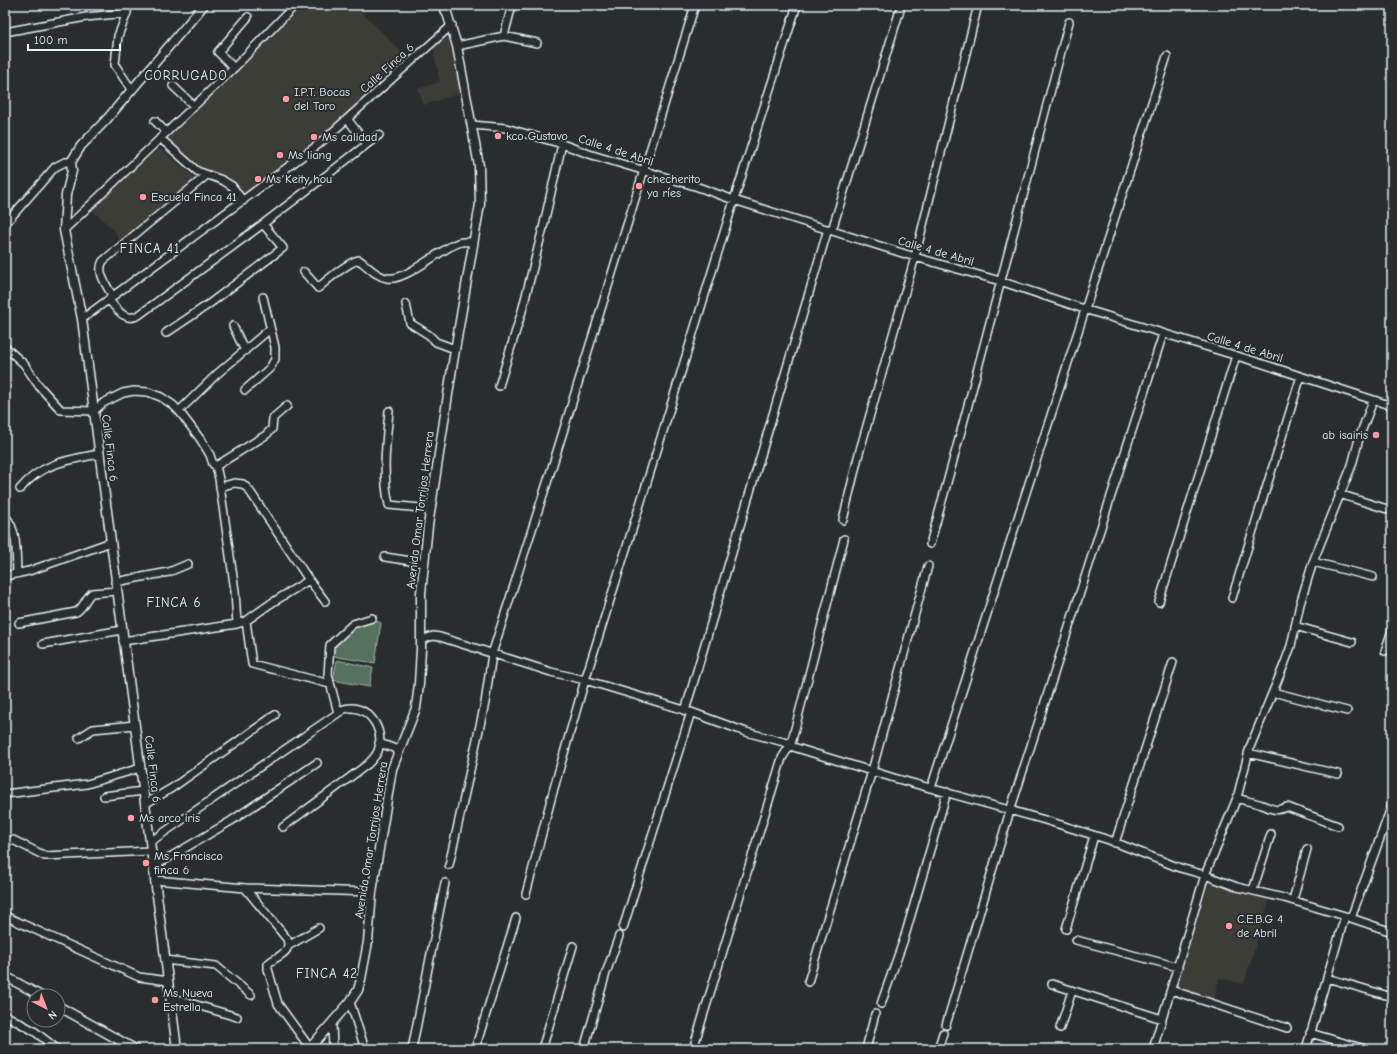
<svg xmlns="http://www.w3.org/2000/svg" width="1397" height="1054" font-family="'Comic Neue',sans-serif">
<rect width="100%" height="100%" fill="#2a2d2e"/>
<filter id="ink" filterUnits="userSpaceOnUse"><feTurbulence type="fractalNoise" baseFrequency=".025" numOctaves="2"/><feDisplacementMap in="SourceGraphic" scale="8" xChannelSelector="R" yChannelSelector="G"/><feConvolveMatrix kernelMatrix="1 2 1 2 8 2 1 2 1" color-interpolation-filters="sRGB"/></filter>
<g filter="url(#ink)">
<path fill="#3c3c38" d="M303 5H355L408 59 343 118 245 194 237 184 223 176 198 167 167 139Z
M445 37 450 39 461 93 424 105 418 89 440 82 433 47 442 38Z
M158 149 164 151 198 181 121 243 115 231 92 210 123 179Z
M1210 880 1269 900 1244 984 1219 978 1214 1000 1176 987Z"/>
<path fill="#57715f" stroke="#a0b1ac" d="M374 620 381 623 375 663 332 656 335 642 354 625Z
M337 660 373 668 369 687 333 680Z"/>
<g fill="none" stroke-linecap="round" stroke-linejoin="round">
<defs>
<path id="minor" d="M128 5 127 13 118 36 115 65 131 89
M5 32 86 17 127 13
M504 36 512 5
M457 46 504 36 537 43
M234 68 218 52 248 17
M173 86 194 106
M348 120 367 144
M155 121 166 132
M472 125 506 128 562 144 589 154 698 187 734 200 915 257 1000 281 1084 309 1260 363 1392 406
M160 138 197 171 222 180 232 186 243 201
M5 224 55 167 65 162H71
M64 230 234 68 295 5
M304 272 318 288C326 281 350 261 359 260 368 266 375 276 387 278 405 282 440 249 458 243 462 241 469 242 473 242
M113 297C107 286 96 272 103 261L207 175
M109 300C117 309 125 323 139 315L263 224 379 135
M406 304 410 323 429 335 436 342 455 349
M82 319 319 144 452 25
M233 326 245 351
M166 333 209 304 283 248 263 224
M5 347 24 364 39 386 61 410 94 411 103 403 123 393 134 391 148 392 161 397 173 405 179 411 201 440 210 455 213 464 216 466 219 479 235 591 237 624
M499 386 522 311 543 228 562 144
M245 390 270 368 275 359V347L263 297
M1373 401 1360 435 1352 465 1313 562 1300 604 1291 646 1284 665 1250 747 1237 798 1205 875 1237 887 1284 898 1345 916 1392 932
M179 411 217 374 270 329
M389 411C386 443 382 473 389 505L431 509
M655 457 734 200 797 5
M216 466 266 435 272 429 273 418 287 406
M220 487 234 483 243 484 249 490 309 580 325 601
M20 489C41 463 68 460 99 454
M1339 494 1387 509
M6 517C18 531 16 556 17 574
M843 520 858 457 915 257 978 5
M930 544C979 371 1022 196 1069 22
M385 557 424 563
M1313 562 1373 577
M5 576 29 571 111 542
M115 582 169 572 188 564
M1232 598 1301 376
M1159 602 1236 356
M246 621 252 664 330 684
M19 623 76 612C84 608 85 598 92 593L117 591
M1295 626 1352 642
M421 640 433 636 440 637 551 672 585 680 691 712 746 732 791 744 790 746 894 778 1045 820 1109 840 1180 868 1205 875 1153 1049
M123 641 237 624 246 621 270 604 309 580
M43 644 122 630
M1385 651 1392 630
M1273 692 1347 711
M685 711 828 229 832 230 900 10
M338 713 328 675 330 645 353 624 372 618
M79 738 93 729 135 725
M379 743 399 750
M1248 753 1338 774
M931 788C1010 544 1087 300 1167 56
M5 794 87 784 140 768
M104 796 143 791
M1237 798C1245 801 1254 802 1262 805 1274 809 1273 812 1287 807L1338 826
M145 804 172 788 275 715
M5 841 13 840 45 856 151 851
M150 842 344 709C367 702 386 730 378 751 376 756 372 760 368 764L283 827
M1115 843 1173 662
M449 865 485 703 492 654 554 461 695 5
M153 867 231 821 317 763
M155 880 245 888 372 892
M245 888 287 939C292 952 278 956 270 962L268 964V969L278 1004 310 1048
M1253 890 1271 834
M526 894 554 788 585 680 653 463
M1293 900 1307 849
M5 916 139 977 168 981
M1351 918 1392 805
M623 928 691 712
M1066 929 1094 836
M1076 940 1178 967
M288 946 319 928
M165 960 216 966 251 995
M1327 978 1392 997
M808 982 872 771 928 566
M1052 984 1162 1019
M1171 990 1287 1028
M170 997 237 1017
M350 1002 365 1049
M881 1004 904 939 947 792
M5 1015 34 1031 57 1049
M332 1023 333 1049
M946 1025 1010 811 1163 334
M1060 1028 1072 991
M1310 1033 1365 1049
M412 1049 445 883
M475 1049 516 918
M542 1049 573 946
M584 1049 606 973 619 936
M693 1049 782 758 791 744 844 539
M866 1049 875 1014
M938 1049 943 1033
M1306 1049 1345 916"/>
<path id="tertiary" d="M5 976 41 996
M58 1006 135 1049
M177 1049 82 319 64 230 66 195 72 171 71 162 81 146 107 119 204 5
M309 1049 350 1002 358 990 361 979 368 942 372 892 392 769 416 708 419 684 421 649V593L428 526 453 362 480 204 479 166 457 46 447 13 442 5"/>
</defs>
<use href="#minor" stroke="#e8f1f8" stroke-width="10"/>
<use href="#tertiary" stroke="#e8f1f8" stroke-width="11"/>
<use href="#minor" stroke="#2a2d2e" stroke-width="7"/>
<use href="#tertiary" stroke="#2a2d2e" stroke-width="8"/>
</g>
</g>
<g fill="#ff9aa2" stroke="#2a2d2e" stroke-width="1.5">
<circle cx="286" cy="99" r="4"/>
<circle cx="498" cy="136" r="4"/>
<circle cx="314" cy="137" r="4"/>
<circle cx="280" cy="155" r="4"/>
<circle cx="258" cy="179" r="4"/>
<circle cx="639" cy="186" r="4"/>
<circle cx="143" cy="197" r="4"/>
<circle cx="1376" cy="435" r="4"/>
<circle cx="131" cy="818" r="4"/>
<circle cx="146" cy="863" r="4"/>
<circle cx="1229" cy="926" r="4"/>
<circle cx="155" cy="1000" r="4"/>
</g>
<g text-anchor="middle" stroke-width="4" stroke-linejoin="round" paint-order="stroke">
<g font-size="12" fill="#e8f1f8" stroke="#2a2d2e">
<text transform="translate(387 68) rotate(-42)" y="4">Calle Finca 6</text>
<text transform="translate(616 150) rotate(18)" y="4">Calle 4 de Abril</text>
<text transform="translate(936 251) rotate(16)" y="4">Calle 4 de Abril</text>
<text transform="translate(1245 347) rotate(17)" y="4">Calle 4 de Abril</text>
<text transform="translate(110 448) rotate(83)" y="4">Calle Finca 6</text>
<text transform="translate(420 510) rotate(-83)" y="4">Avenida Omar Torrijos Herrera</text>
<text transform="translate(153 769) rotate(83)" y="4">Calle Finca 6</text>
<text transform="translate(371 840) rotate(-81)" y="4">Avenida Omar Torrijos Herrera</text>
</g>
<g font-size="12" fill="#e8f1f8" stroke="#2a2d2e" text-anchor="start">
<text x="294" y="96">I.P.T. Bocas<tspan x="294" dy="14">del Toro</tspan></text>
<text x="506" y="140">kco Gustavo</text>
<text x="322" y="141">Ms calidad</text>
<text x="288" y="159">Ms liang</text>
<text x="266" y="183">Ms Keity hou</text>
<text x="647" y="183">checherito<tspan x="647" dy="14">ya ríes</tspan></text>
<text x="151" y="201">Escuela Finca 41</text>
<text x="1368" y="439" text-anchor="end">ab isairis</text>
<text x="139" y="822">Ms arco iris</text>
<text x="154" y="860">Ms Francisco<tspan x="154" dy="14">finca 6</tspan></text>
<text x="1237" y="923">C.E.B.G 4<tspan x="1237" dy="14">de Abril</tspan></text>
<text x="163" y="997">Ms Nueva<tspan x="163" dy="14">Estrella</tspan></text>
</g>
<g font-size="13" letter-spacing="1" fill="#e8f1f8" stroke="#2a2d2e">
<text x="186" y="80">CORRUGADO</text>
<text x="150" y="253">FINCA 41</text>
<text x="174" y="607">FINCA 6</text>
<text x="327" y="978">FINCA 42</text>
</g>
</g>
<rect width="1397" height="1054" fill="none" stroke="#2a2d2e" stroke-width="20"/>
<rect x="10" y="10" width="1377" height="1034" fill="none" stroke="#e8f1f8" stroke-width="1.5" filter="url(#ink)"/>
<g transform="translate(46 1008) rotate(138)"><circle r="19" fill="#2a2d2e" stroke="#767b7f"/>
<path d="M0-3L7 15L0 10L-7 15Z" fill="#ff9aa2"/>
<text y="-6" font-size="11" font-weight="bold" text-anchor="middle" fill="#e8f1f8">N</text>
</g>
<path d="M28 44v6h92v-6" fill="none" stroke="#e8f1f8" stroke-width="2"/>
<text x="34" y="44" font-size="12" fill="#e8f1f8" stroke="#2a2d2e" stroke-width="3" paint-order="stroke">100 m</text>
</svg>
